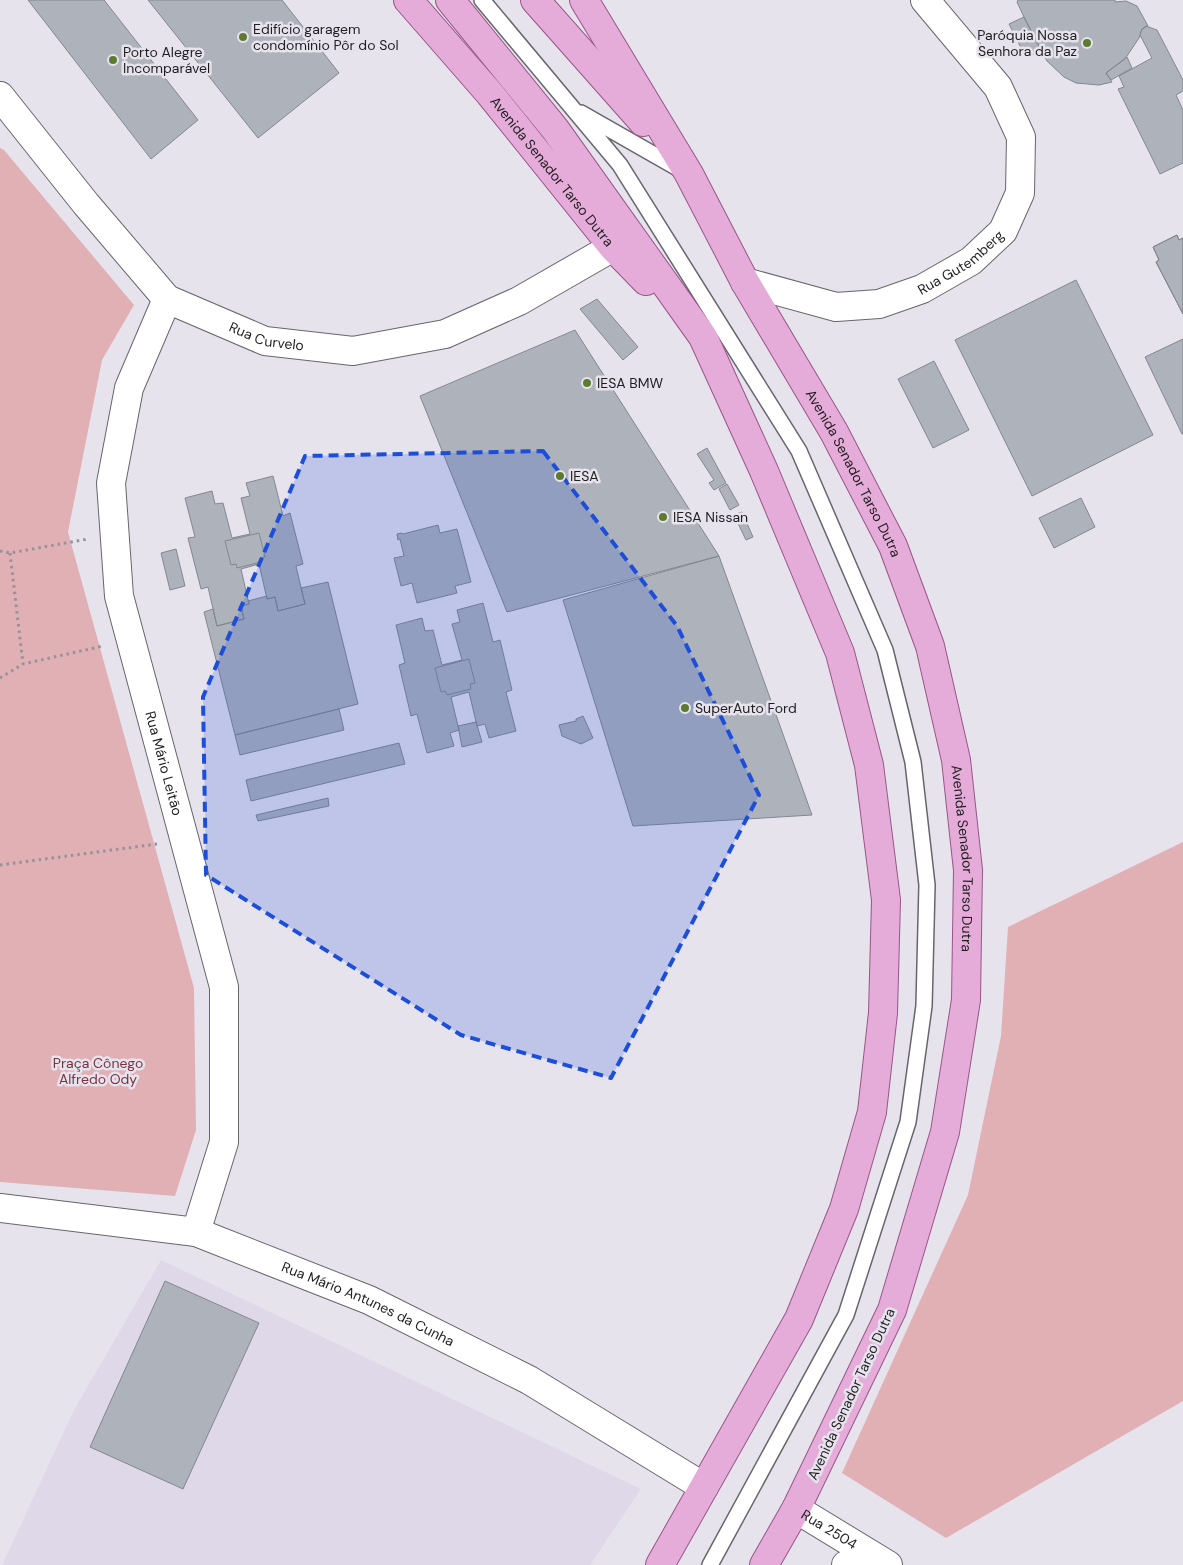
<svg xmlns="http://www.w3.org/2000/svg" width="1183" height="1565" font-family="'DM Sans',sans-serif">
<rect width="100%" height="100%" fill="#e7e3ed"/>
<path fill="#ded8e9" d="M161 1260 641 1489 590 1565H2L74 1410Z"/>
<path fill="#e0b0b5" d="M0 148 4 150 134 305 102 360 68 532 194 988 196 1130 175 1196 0 1182Z
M1183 842V1401L946 1538 842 1473 968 1195 1001 1036 1008 927Z"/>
<path fill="#aeb2bb" stroke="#83878f" d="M28 0H104L198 120 151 159Z
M148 0H282L339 73 258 138Z
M1018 0H1115V2L1126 1 1137 6 1148 26 1142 29 1139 38 1125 59 1106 73 1112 82 1099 85 1076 83 1064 77 1047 61 1024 17 1017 2Z
M1024 17 1041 51 1026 58 1009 24Z
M1146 26 1157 30 1183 80V91L1176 95 1183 110V163L1160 174 1118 89 1124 87 1119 76 1152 58 1140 35 1142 29Z
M1127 57 1132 68 1111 80 1106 73Z
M1177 235 1179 240 1183 238V314L1156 262 1159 260 1153 247Z
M1177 235 1179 240 1183 238V314L1156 262 1159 260 1153 247Z
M1076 280 1153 435 1032 496 955 340Z
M597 299 638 347 623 360 580 309Z
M575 330 719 556 507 612 420 396Z
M1183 339V434H1182L1145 357Z
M934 361 969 430 933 448 898 379Z
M707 448 726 483 714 490 709 483 714 480 697 454Z
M273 476 283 516 290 513 303 564 296 566 305 604 278 611 275 597 267 599 259 564 241 569 249 604 241 606 244 619 217 626 208 587 201 589 188 538 195 537 185 498 212 491 215 504 223 503 232 538 250 534 241 498 250 496 246 483Z
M727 484 739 505 730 510 719 489Z
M1081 498 1095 527 1054 548 1039 518Z
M742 512 753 537 746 540 734 515Z
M438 525 440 533 457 529 471 582 455 586 457 593 417 603 412 583 401 586 394 558 404 556 400 539 398 540 397 534 402 533 403 534Z
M259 533 265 557 260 558 261 562 237 568 236 564 231 565 225 541Z
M176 549 185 586 170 590 161 553Z
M719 556 812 815 633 826 563 600Z
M328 582 358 704 235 735 204 612 213 609 217 626 244 619 241 606 249 604 248 601 267 596V599L275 597 278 611 305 604 301 588Z
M483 603 493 642 500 640 512 690 506 692 516 731 489 738 485 724 477 726 469 692 451 697 459 730 450 733 454 746 427 753 417 714 411 716 399 665 405 663 396 625 422 618 425 631 433 630 442 665 462 660 452 624 460 622 457 610Z
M469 659 475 683 470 684 471 689 447 695 445 691 441 692 435 668Z
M339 709 344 730 240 755 235 735Z
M583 716 593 738 581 744 562 736 559 725 576 721V719Z
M476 722 482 742 462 747 458 726Z
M399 743 405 764 251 801 246 780Z
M328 798 329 806 258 821 256 815Z
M165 1281 259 1323 183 1489 90 1447Z"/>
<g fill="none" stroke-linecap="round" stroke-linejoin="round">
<defs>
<path id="service" d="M482 0 620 165 799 451 885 650 913 762 927 885 924 1006 908 1122 846 1315 710 1565
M581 113 681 170"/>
<g id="minor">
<path id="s1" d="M0 96 86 204 167 299 265 341 353 351 445 334 519 301 613 247"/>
<path id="s2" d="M167 299 129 388 111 483 119 596 224 987V1142L196 1232"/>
<path id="s3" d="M0 1208 196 1232 369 1300 529 1380 704 1487"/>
<path id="s4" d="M796 1509 888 1565"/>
</g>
<g id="tertiary">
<path id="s5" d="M745 282 836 307 879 304 922 289 971 261 1003 231 1020 193 1021 137 998 87 925 0"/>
<path d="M846 1565H857"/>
</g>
<g id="primary">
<path id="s6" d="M408 0 490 94 613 247 646 281"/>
<path d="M450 0 555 129 703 337 764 471 840 653 869 765 886 900 883 1013 872 1112 844 1209 799 1319 660 1565"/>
<path d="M535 0 643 122"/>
<path id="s7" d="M584 0 689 174 745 282 834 432 893 546 930 646 956 760 968 870 966 1000 945 1132 892 1310 796 1509 764 1565"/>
</g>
</defs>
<use href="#service" stroke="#68656d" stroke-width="18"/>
<use href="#minor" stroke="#68656d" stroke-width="30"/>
<use href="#tertiary" stroke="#68656d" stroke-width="30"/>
<use href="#primary" stroke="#965687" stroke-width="30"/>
<path stroke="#959299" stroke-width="3" stroke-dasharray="2.5 4" stroke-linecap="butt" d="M0 551 10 553 88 539
M10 553 23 664
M0 678 23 664 103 646
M0 865 157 844"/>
<use href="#service" stroke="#fff" stroke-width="15"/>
<use href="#minor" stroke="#fff" stroke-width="28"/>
<use href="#tertiary" stroke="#fff" stroke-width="28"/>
<use href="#primary" stroke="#e6acd9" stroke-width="28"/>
</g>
<path fill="#1d4ed8" fill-opacity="0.2" stroke="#1d4ed8" stroke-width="4" stroke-dasharray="10 6" stroke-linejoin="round" d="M543 451 677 626 759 795 611 1078 461 1035 206 875 203 697 305 456Z"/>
<g fill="#5c7b31" stroke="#e7e3ed" stroke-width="2">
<circle cx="243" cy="37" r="5"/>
<circle cx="1087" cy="43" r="5"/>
<circle cx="113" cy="60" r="5"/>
<circle cx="587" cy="383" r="5"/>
<circle cx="560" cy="476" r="5"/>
<circle cx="663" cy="517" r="5"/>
<circle cx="685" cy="708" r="5"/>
</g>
<g text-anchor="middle" stroke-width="5" stroke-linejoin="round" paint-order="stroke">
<g font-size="14" fill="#1e1d20" stroke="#e7e3ed" text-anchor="start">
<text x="253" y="34">Edifício garagem<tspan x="253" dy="16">condomínio Pôr do Sol</tspan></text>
<text x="1077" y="40" text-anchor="end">Paróquia Nossa<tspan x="1077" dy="16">Senhora da Paz</tspan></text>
<text x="123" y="57">Porto Alegre<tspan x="123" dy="16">Incomparável</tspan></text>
<text x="597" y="388">IESA BMW</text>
<text x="570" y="481">IESA</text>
<text x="673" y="522">IESA Nissan</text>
<text x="695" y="713">SuperAuto Ford</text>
</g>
<g font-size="14" fill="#1e1d20" stroke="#e7e3ed">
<text dy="5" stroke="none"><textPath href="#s6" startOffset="224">Avenida Senador Tarso Dutra</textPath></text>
<text dy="5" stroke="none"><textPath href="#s5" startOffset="230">Rua Gutemberg</textPath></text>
<text dy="5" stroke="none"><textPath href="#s1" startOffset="370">Rua Curvelo</textPath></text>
<text dy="5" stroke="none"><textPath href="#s7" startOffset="545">Avenida Senador Tarso Dutra</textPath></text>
<text dy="5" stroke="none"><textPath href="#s2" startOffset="480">Rua Mário Leitão</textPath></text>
<text dy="5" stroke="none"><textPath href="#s7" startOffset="950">Avenida Senador Tarso Dutra</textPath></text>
<text dy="5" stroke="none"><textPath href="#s3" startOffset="384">Rua Mário Antunes da Cunha</textPath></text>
<text transform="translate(851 1394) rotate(-65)" y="5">Avenida Senador Tarso Dutra</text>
<text dy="5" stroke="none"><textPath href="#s4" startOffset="39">Rua 2504</textPath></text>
</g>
<g font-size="14" fill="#7e303f" stroke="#e7e3ed">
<text x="98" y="1068">Praça Cônego<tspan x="98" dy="16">Alfredo Ody</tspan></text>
</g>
</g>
</svg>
